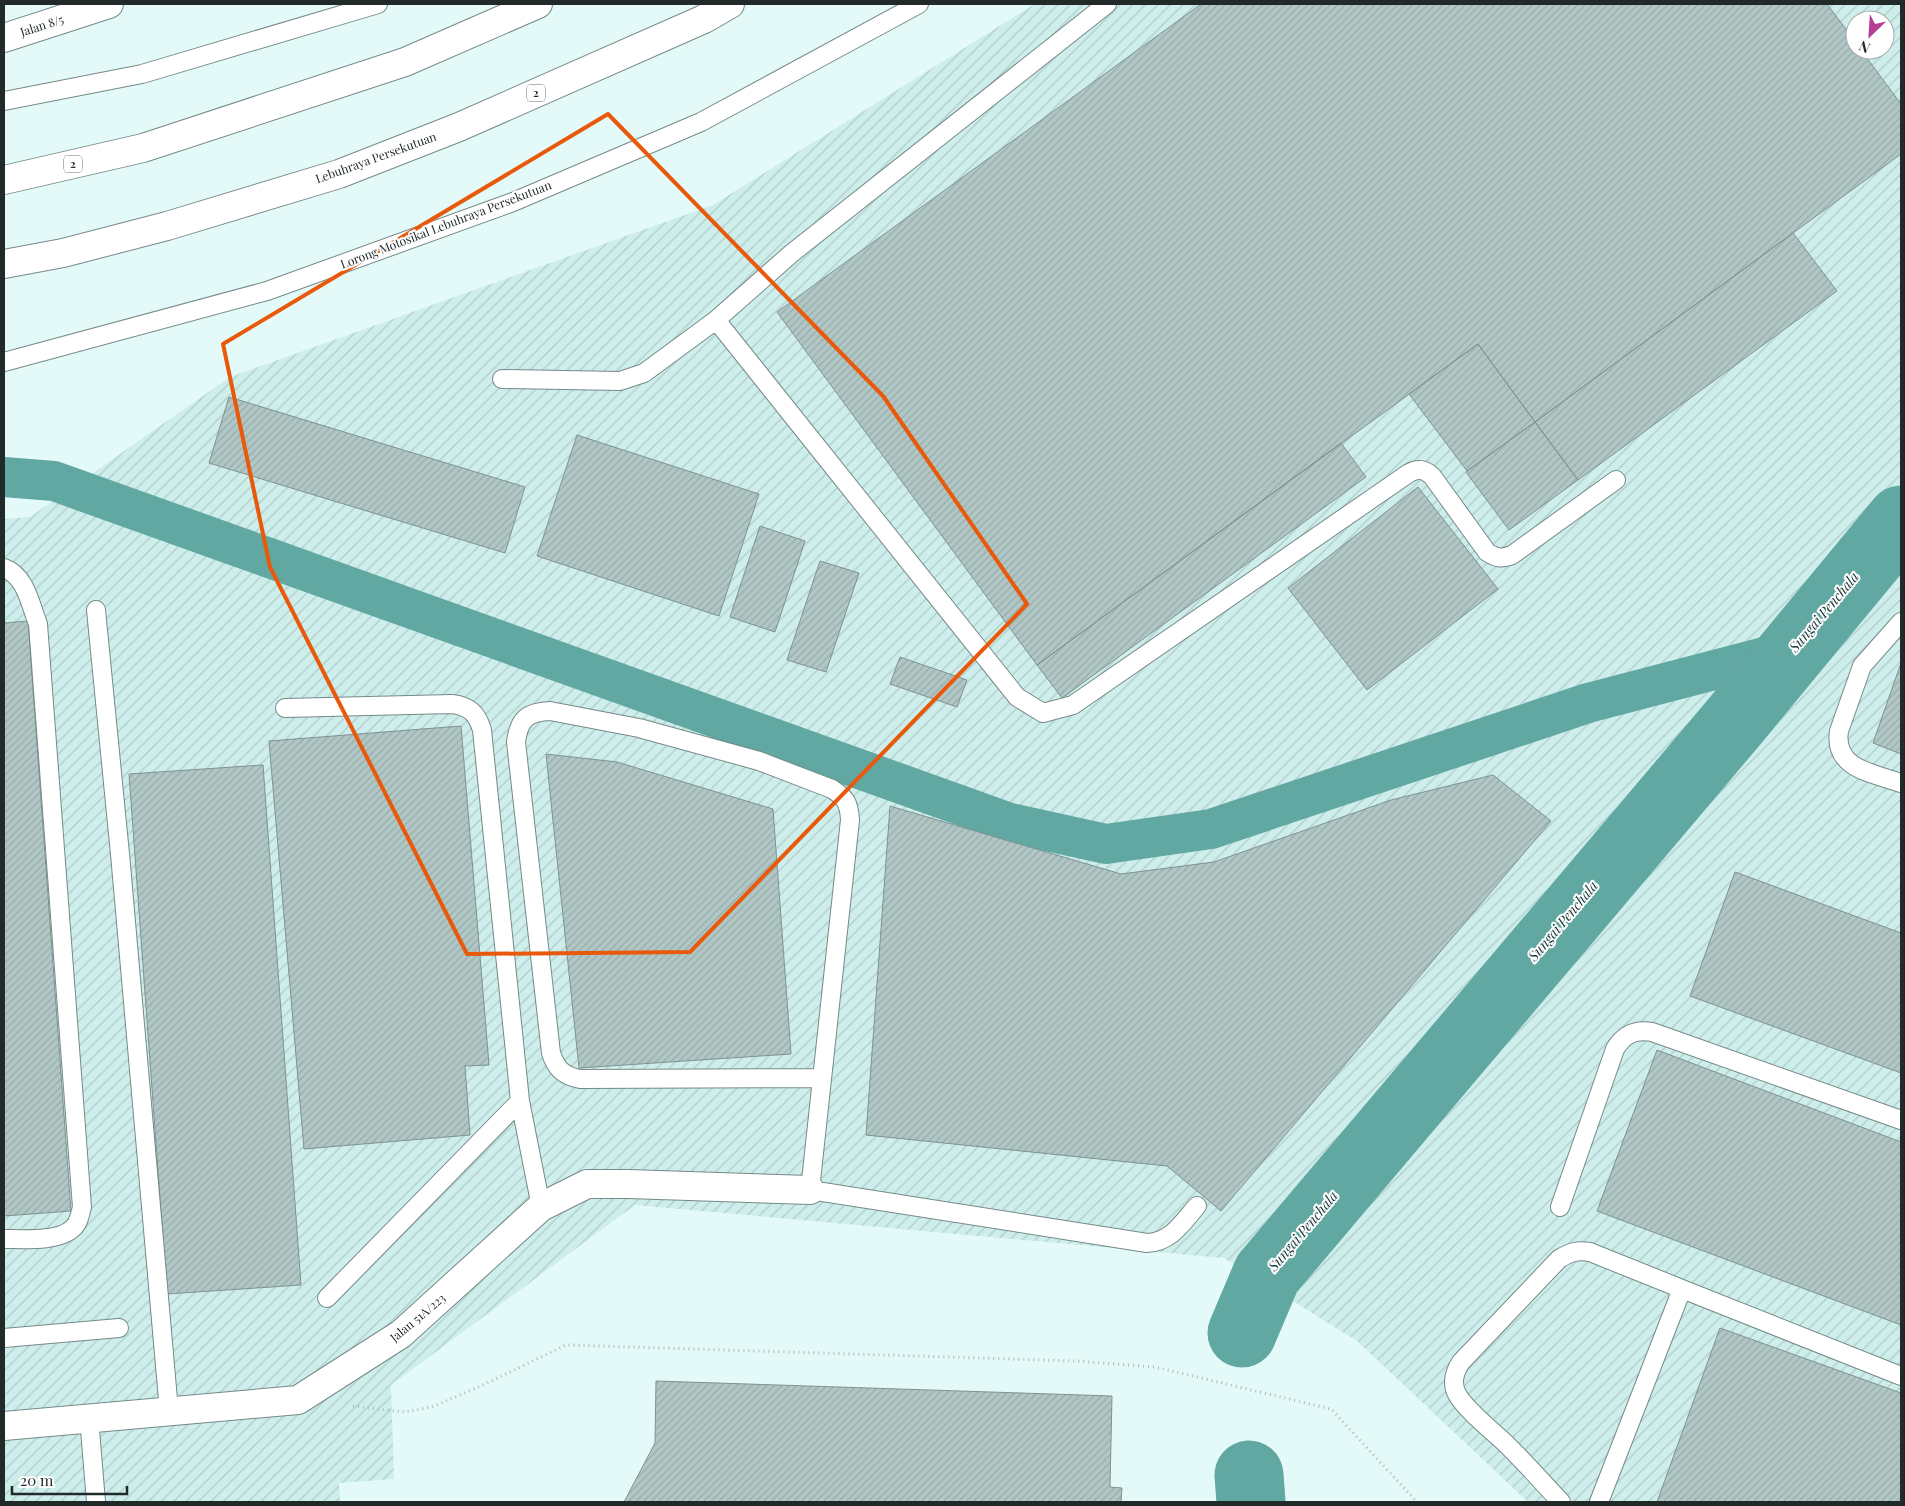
<svg xmlns="http://www.w3.org/2000/svg" width="1905" height="1506" font-family="'Playfair Display',serif">
<defs>
<pattern id="industrial-furrows" width="10" height="10" patternUnits="userSpaceOnUse" patternTransform="scale(1.25)"><rect width="10" height="10" fill="#cdeeeb"/><path d="M-1 1l2-2M0 10L10 0M9 11l2-2" fill="none" stroke="#b0ccca"/></pattern>
<pattern id="building-hatch" width="6" height="6" patternUnits="userSpaceOnUse" patternTransform="scale(1.25)"><rect width="6" height="6" fill="#b1c7c5"/><path d="M-1 1l2-2M0 6l6-6M5 7l2-2" fill="none" stroke="#98aba9"/></pattern>
</defs>
<rect width="100%" height="100%" fill="#e3faf8"/>
<path fill="url(#industrial-furrows)" fill-rule="evenodd" d="M1035 4H1901V1502H1528L1357 1341 1224 1258 635 1205 391 1385 394 1479 339 1483 340 1502H4V519L30 517 230 377 713 205ZM1855 20H1885V50H1855Z"/>
<g fill="none" stroke-linecap="round" stroke-linejoin="round">
<path stroke="#61a7a2" stroke-width="40" d="M4 477 54 481 1010 823 1106 844 1211 829 1588 703 1795 649"/>
<path stroke="#61a7a2" stroke-width="69" d="M1242 1333 1267 1274 1735 721 1901 520
M1249 1475 1251 1502"/>
</g>
<path fill="url(#building-hatch)" stroke="#7e9391" d="M1201 4H1827L1855 41V50H1861L1901 104V154L1535 422 1478 344 1037 665 777 312Z
M1793 233 1837 291 1578 480 1535 422Z
M1478 344 1535 422 1467 471 1409 394Z
M229 397 525 487 505 553 209 463Z
M1535 422 1578 480 1509 530 1466 472Z
M577 435 759 494 719 616 537 556Z
M1341 443 1366 477 1062 698 1037 665Z
M1418 487 1498 589 1367 690 1288 588Z
M760 526 805 541 775 632 730 617Z
M820 561 859 573 826 672 787 660Z
M28 621 71 1211 4 1216V623Z
M900 657 967 680 957 707 890 684Z
M1901 663V754L1873 743Z
M461 726 489 1065 465 1066 470 1135 304 1149 269 741Z
M546 754 617 762 773 809 791 1054 579 1068Z
M263 765 301 1285 167 1294 129 774Z
M1493 775 1551 821 1221 1211 1167 1166 866 1135 890 806 1121 874 1214 862 1391 800Z
M1735 872 1901 933V1073L1690 996Z
M1657 1050 1901 1142V1325L1597 1211Z
M1720 1328 1901 1393V1502H1657Z
M656 1381 1112 1396 1110 1487 1122 1488 1121 1502H624L655 1443Z"/>
<g fill="none" stroke-linecap="round" stroke-linejoin="round">
<defs>
<path id="service" d="M1107 4 792 253 716 320 1017 697 1043 713 1073 705 1409 473C1418 468 1424 469 1432 476L1487 552C1496 558 1501 559 1512 555L1616 480
M4 101 142 74 378 4
M4 362 267 291 513 202 701 122 919 4
M502 379 620 381 644 373 716 320
M4 568C26 576 30 604 38 624L82 1207C80 1214 79 1223 73 1228 59 1242 23 1239 4 1239
M96 610 120 854 169 1411
M1901 622 1862 666 1839 731C1833 769 1873 773 1901 783
M285 708 452 704C469 706 477 713 482 730L520 1101 541 1207
M822 1078 580 1079C564 1076 556 1069 551 1053L516 742C519 719 527 712 550 711L639 728 759 761 832 789C846 798 849 803 850 820L810 1190 1147 1243C1171 1242 1182 1223 1197 1206
M1560 1207 1615 1049C1624 1034 1635 1029 1652 1032L1901 1120
M327 1298 520 1101
M4 1338 119 1328
M89 1418 96 1502
M1561 1502C1542 1482 1523 1460 1503 1441 1490 1429 1465 1409 1457 1394 1451 1383 1455 1371 1461 1362L1559 1259C1570 1252 1577 1250 1590 1252L1682 1289
M1599 1502 1682 1289 1901 1376"/>
<path id="minor" d="M4 38 109 4
M4 1426 298 1400 401 1334 541 1207 587 1184H628L810 1190"/>
<path id="trunk" d="M4 180 143 148 405 62 538 4
M4 264 63 253 167 226 339 174 459 127 704 19 730 4"/>
</defs>
<use href="#service" stroke="#758a88" stroke-width="20"/>
<use href="#minor" stroke="#758a88" stroke-width="30"/>
<use href="#trunk" stroke="#758a88" stroke-width="30"/>
<path stroke="#a9bbba" stroke-width="3" stroke-dasharray="1 4" stroke-linecap="butt" d="M353 1406 404 1412 432 1407 483 1385 566 1345 1075 1361 1155 1367 1331 1409 1417 1502"/>
<use href="#service" stroke="#fff" stroke-width="18"/>
<use href="#minor" stroke="#fff" stroke-width="28"/>
<use href="#trunk" stroke="#fff" stroke-width="28"/>
</g>
<path fill="none" stroke="#e8590c" stroke-width="4" stroke-linejoin="round" d="M608 114 883 396 1027 604 690 952 467 954 270 567 223 344Z"/>
<g text-anchor="middle" stroke-width="4" stroke-linejoin="round" paint-order="stroke">
<g fill="#fff" stroke="#646a69" stroke-width="1">
<rect x="527" y="84.5" width="18" height="17" rx="4"/>
<rect x="64" y="155.5" width="18" height="17" rx="4"/>
</g>
<g font-size="11" font-weight="bold" fill="#212a29">
<text x="536" y="97">2</text>
<text x="73" y="168">2</text>
</g>
<g font-size="12" fill="#212a29" stroke="#fff">
<text transform="translate(42 26) rotate(-18)" y="4">Jalan 8/5</text>
<text transform="translate(376 158) rotate(-20)" y="4">Lebuhraya Persekutuan</text>
<text transform="translate(446 225) rotate(-21)" y="4">Lorong Motosikal Lebuhraya Persekutuan</text>
<text transform="translate(418 1318) rotate(-40)" y="4">Jalan 51A/223</text>
</g>
<g font-size="14" font-style="italic" fill="#103331" stroke="#fff">
<text transform="translate(1824 612) rotate(-50)" y="5">Sungai Penchala</text>
<text transform="translate(1563 921) rotate(-50)" y="5">Sungai Penchala</text>
<text transform="translate(1303 1231) rotate(-50)" y="5">Sungai Penchala</text>
</g>
</g>
<rect width="1905" height="1506" fill="none" stroke="#212a29" stroke-width="10"/>
<g transform="translate(1870 35) rotate(205)"><circle r="24" fill="#ffffff" stroke="#a6aaa9"/>
<path d="M0-4L9 19L0 12L-9 19Z" fill="#b43e94"/>
<text y="-8" font-size="14" font-weight="bold" text-anchor="middle" fill="#212a29">N</text>
</g>
<path d="M12 1486v8h115v-8" fill="none" stroke="#212a29" stroke-width="2.5"/>
<text x="20" y="1486" font-size="15" fill="#212a29" stroke="#ffffff" stroke-width="4" paint-order="stroke">20 m</text>
</svg>
